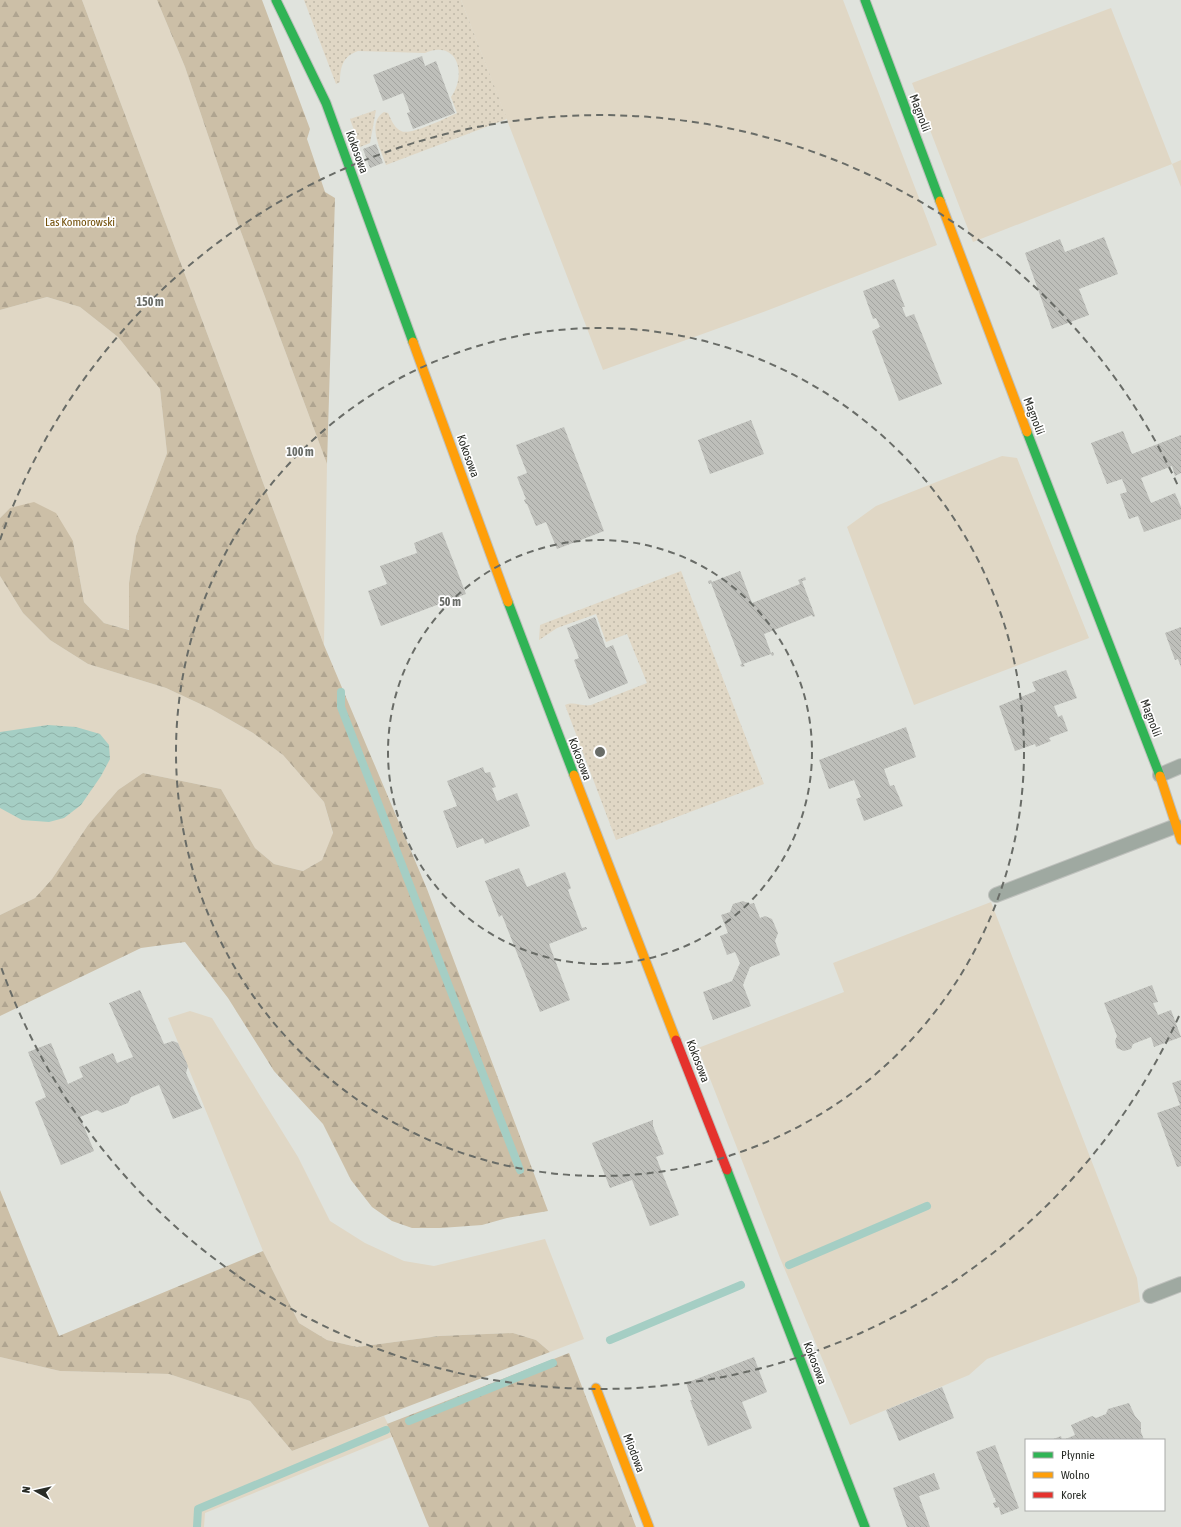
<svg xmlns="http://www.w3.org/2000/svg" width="1181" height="1527" font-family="'Asap Condensed',sans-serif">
<defs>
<pattern id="forest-firs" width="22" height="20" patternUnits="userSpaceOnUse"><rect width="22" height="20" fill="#ccbfa7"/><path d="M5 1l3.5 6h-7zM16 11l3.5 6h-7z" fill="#afa490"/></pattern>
<pattern id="garden-dots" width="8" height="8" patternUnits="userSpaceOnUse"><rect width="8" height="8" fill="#e0d7c5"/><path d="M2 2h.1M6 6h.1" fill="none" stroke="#c0b9a9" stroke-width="1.8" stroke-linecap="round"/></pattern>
<pattern id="water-waves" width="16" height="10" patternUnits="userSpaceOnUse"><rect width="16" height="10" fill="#a5cec4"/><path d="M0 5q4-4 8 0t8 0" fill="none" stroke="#8eb1a8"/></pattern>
<pattern id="building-back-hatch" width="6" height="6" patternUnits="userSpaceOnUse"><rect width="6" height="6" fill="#bebfba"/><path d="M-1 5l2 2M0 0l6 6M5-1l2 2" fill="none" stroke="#a3a4a0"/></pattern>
</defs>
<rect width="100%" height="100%" fill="#e0e3dd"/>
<path fill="#e0d7c5" d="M82 0H157L185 67 238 224 327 464 324 645Z
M461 0H843L937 245 766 311 603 370Z
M1111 8 1172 164 1181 160V187L1172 164 973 242 912 83Z
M47 297 80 307 118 337 160 389 167 453 136 536 129 583 130 630 104 623 84 602 73 541 10 508 0 518V310Z
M1002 456 1017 458 1089 638 914 705 847 527 876 506Z
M0 576 23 613 50 640 88 664 166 688 211 709 253 733 283 755 324 802 333 834 322 860 303 871 274 864 255 848 221 789 143 773 118 790 88 825 52 879 35 898 0 915Z
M991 902 1137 1278 1140 1302 987 1359 969 1375 850 1425 780 1258 698 1048 844 992 833 963Z
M190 1011 212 1018 298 1157 330 1221 365 1243 404 1261 434 1266 545 1239 584 1339 550 1352 536 1340 513 1333 439 1336 357 1347 327 1340 299 1323 263 1251 168 1018Z
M0 1357 60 1371 169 1374 250 1401 292 1451 384 1416 394 1436 205 1513 204 1527H0Z"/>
<path fill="url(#forest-firs)" d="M0 0H82L324 645 427 889 548 1211 507 1218 482 1225 441 1228H412L392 1221 372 1207 351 1180 323 1124 274 1071 228 998 185 942 141 948 0 1016V915L35 898 52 879 88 825 118 790 143 773 221 789 255 848 274 864 303 871 322 860 333 833 324 802 283 755 253 733 211 709 166 688 88 664 50 640 23 613 0 576V518L10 508 34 502 56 513 73 541 84 602 104 623 129 630V583L136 536 167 453 160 389 118 337 80 307 47 297 0 310Z
M157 0H262L310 129 307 139 325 192 335 198 327 464 238 224 185 67Z
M0 1190 59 1336 263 1251 299 1323 327 1340 357 1347 439 1336 513 1333 536 1340 550 1352 292 1451 250 1401 169 1374 60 1371 0 1357Z
M569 1353 636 1527H429L387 1424Z"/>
<path fill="url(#garden-dots)" d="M304 0H461L507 119 386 165C381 150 366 123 384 112L388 113C391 119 394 128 401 131 410 136 446 118 457 113L451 97C467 75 458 39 425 53L358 51C343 56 340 67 340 82L336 84Z
M376 110 370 143 360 147 350 119Z
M681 571 764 784 616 840 565 705C575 701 581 707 591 705L647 683 627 634 606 642 596 614 557 628 539 640 540 625Z"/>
<path fill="url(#water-waves)" d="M48 725 76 727 100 734 109 745 110 759 101 776 81 805 64 818 49 822 22 820 0 808V732Z"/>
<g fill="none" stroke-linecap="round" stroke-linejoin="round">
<path stroke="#a5cec4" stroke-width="8" d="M341 692V707L520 1170
M789 1265 927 1206
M610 1340 741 1285
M409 1421 553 1363
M197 1527 198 1509 386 1430"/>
</g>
<path fill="url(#building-back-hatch)" d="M422 56 425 66 436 61 455 113 413 129 407 113 410 112 403 93 383 101 373 75Z
M376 144 383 163 370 168 363 149Z
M1104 237 1118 274 1079 289 1089 315 1052 329 1025 253 1060 239 1065 252Z
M894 279 905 307H902L906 317 914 314 942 384 899 401 872 331 880 327 876 318 873 319 863 291Z
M751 420 764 454 710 474 698 440Z
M564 427 604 531 557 549 546 522 536 526 527 504H526L524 500 526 499 517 477 527 473 516 445Z
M1123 431 1132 454 1181 435V473L1175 476 1172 466 1141 478 1151 503 1175 493 1181 507V519L1144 532 1138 516 1129 519 1120 494 1127 492 1122 479 1107 484 1091 443Z
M442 532 466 594 381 626 368 591 387 584 380 566 417 553 414 543Z
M740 571 752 603 800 584 798 580 805 577 806 580 802 581 815 616 813 617 812 615 764 634 771 653 773 652 774 655 772 656 771 654 743 664 745 666 742 667 740 665 742 664 711 583 709 584 708 581 711 580 712 582Z
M595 617 606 648 613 645 628 683 589 699 574 660 579 658 567 628Z
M1181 627V667L1178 659 1175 660 1165 633Z
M1066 670 1077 698 1054 706 1058 717 1062 715 1068 731 1049 738 1051 741 1036 747 1035 744 1015 751 999 706 1036 691 1032 682Z
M906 727 916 757 884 769 890 786 894 785 903 806 864 821 856 799 861 797 854 780 829 789 819 760Z
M483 767 485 773 490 772 496 787 492 788 497 801 517 793 530 826 485 844 483 838 457 848 443 811 457 806 447 781Z
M519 868 527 887 565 872 571 888 568 890 582 928 586 927 587 929 549 944 570 1000 540 1012 502 915 499 917 485 881Z
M743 901 750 904 754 903 760 918 765 916 772 919 778 933 775 941 780 955 750 967 743 985 751 1006 713 1020 703 992 732 981 740 963 735 952 727 955 720 936 728 933 721 915 730 912 733 904Z
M1152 985 1158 1002 1153 1003 1158 1015 1171 1010 1181 1037 1154 1047 1151 1037 1133 1044 1131 1049 1124 1051 1117 1048 1115 1041 1117 1036 1104 1003Z
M140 990 164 1044 173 1041 178 1043 188 1066 186 1073 202 1108 173 1119 159 1085 131 1097 128 1103 102 1113 97 1110 80 1117 94 1151 61 1165 35 1102 46 1097 28 1052 51 1043 68 1084 83 1077 79 1067 113 1053 117 1063 133 1057 109 1003Z
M1181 1080V1166L1177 1167 1157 1113 1180 1105 1172 1083Z
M653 1120V1126L664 1154 656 1157 679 1215 650 1226 632 1180 610 1188 592 1143Z
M754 1357 767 1392 742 1402 752 1428 708 1446 690 1400H692L686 1383Z
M942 1387 954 1418 899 1441 886 1410Z
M1129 1403 1135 1416 1141 1423V1432L1144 1440H1063L1075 1435 1071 1425 1092 1416 1096 1418 1106 1414 1108 1409Z
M1061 1436 1062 1440H1051Z
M995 1445 1019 1508 1001 1515 999 1507 995 1508 993 1503 996 1502 995 1498H994L976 1452Z
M934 1473 940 1489 919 1496 930 1527H907L893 1488Z"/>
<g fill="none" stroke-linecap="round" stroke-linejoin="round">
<defs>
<path id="lane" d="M1160 775 1181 766
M996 895 1176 826
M1150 1296 1181 1284"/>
<path id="fast" d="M276 0 326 103 413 342
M865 0 940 201
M1027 432 1160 776
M508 602 574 775
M727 1170 865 1527"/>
<path id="slow" d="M940 201 1027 432
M413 342 508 602
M574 775 676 1040
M1160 776 1181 840
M596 1388 649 1527"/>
<path id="jam" d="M676 1040 727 1170"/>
</defs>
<use href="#lane" stroke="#bfc1bd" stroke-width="16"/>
<use href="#fast" stroke="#bfc1bd" stroke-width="11"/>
<use href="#slow" stroke="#bfc1bd" stroke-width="11"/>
<use href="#jam" stroke="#bfc1bd" stroke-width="11"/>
<use href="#lane" stroke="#9fa9a1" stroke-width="14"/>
<use href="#fast" stroke="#30b455" stroke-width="9"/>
<use href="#slow" stroke="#ff9f0a" stroke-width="9"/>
<use href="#jam" stroke="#e5322d" stroke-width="9"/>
</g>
<g fill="none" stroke="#696c67" stroke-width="2" stroke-dasharray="7 5">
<circle cx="600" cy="752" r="212"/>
<circle cx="600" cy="752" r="424"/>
<path d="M1179 1016A636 636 0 0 1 0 964M0 540A636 636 0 0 1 1179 488"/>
</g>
<g text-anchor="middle" stroke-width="3.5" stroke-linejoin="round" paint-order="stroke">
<g font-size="12" fill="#292c27" stroke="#fff">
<text transform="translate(920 113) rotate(69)" y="4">Magnolii</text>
<text transform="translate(357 152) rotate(70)" y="4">Kokosowa</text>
<text transform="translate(1034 416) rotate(69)" y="4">Magnolii</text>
<text transform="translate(468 456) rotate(70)" y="4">Kokosowa</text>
<text transform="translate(1151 718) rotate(69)" y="4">Magnolii</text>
<text transform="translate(580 759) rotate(69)" y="4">Kokosowa</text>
<text transform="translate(698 1061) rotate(69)" y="4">Kokosowa</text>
<text transform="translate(815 1363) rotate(69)" y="4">Kokosowa</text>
<text transform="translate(634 1453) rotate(69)" y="4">Miodowa</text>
</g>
<g font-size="12" fill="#714e08" stroke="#fff">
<text x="80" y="226">Las Komorowski</text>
</g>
</g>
<circle cx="600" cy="752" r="6" fill="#696c67" stroke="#fff" stroke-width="2"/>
<g font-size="12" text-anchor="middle" font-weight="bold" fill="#696c67" stroke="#fff" stroke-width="3.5" stroke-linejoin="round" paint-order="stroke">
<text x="150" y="306">150 m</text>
<text x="300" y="456">100 m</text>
<text x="450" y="606">50 m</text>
</g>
<rect x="1025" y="1439" width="140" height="72" fill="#ffffff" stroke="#a9aba9"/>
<rect x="1033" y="1452" width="20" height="6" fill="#30b455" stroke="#a9aba9"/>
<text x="1061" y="1459" font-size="12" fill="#292c27">Płynnie</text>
<rect x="1033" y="1472" width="20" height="6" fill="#ff9f0a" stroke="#a9aba9"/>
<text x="1061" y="1479" font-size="12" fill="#292c27">Wolno</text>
<rect x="1033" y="1492" width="20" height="6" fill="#e5322d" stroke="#a9aba9"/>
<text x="1061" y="1499" font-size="12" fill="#292c27">Korek</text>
<g transform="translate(36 1491) rotate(278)" stroke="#ffffff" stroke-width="3" paint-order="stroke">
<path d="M0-3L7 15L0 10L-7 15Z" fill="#292c27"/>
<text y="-6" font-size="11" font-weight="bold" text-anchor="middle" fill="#292c27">N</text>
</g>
</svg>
